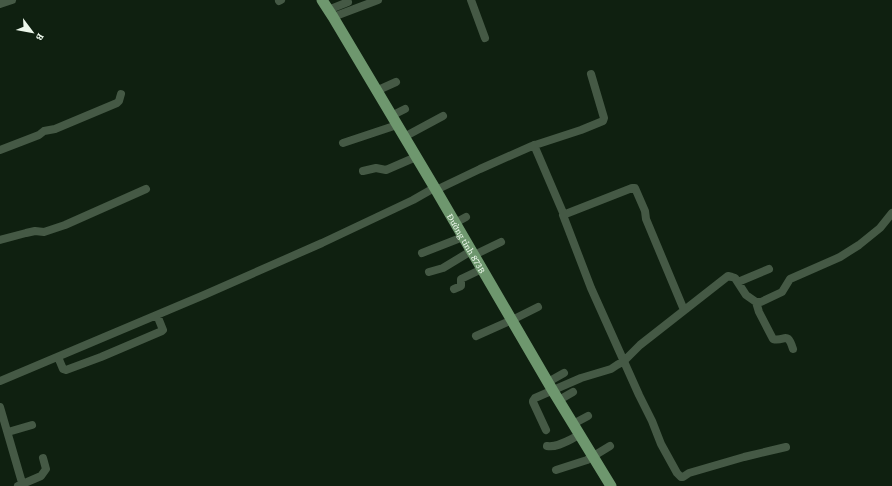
<svg xmlns="http://www.w3.org/2000/svg" width="892" height="486" font-family="'Crimson Pro',serif">
<rect width="100%" height="100%" fill="#0f2010"/>
<g fill="none" stroke-linecap="round" stroke-linejoin="round">
<path stroke="#455945" stroke-width="8" d="M471 0 485 38
M279 1 281 0
M0 4 12 0
M328 10 348 2
M333 17 378 0
M376 91 396 82
M391 116 405 109
M404 137 443 116
M343 143 397 125
M534 145 564 215
M0 150 39 135 44 131 55 129 117 103 119 101 121 94
M363 171 376 168 386 170 416 157
M436 190 480 169 532 146 581 130 603 121 604 118 591 74
M455 223 466 217
M0 240 26 233 35 231 44 232 65 225 146 189
M422 253 463 237
M474 255 501 242
M429 272 443 268 471 251
M738 282 769 269
M454 289 461 286V279L482 269
M756 302 759 312 773 339C785 342 787 330 793 349
M684 310 646 219 645 211 635 188H632L563 215 591 288 639 395 652 421 661 444 677 473 681 477H683L689 473 744 457 786 447
M476 336 512 320 538 307
M58 357 63 369 66 370 101 357 162 331 163 330 157 315
M0 381 204 295 322 243 413 200 434 188
M548 382 564 373
M559 400 573 392
M0 407 23 486
M573 424 588 416
M546 430 533 402V401L535 398 581 378 611 369 617 365 624 361 640 345 728 276 732 277 735 278 746 295 756 302H761L782 292 790 279 840 257 859 245 880 228 892 213
M8 432 32 425
M547 446C558 448 570 439 580 435
M556 470 587 460 610 446
M18 486 41 476 46 469 43 458"/>
<path stroke="#6e976e" stroke-width="11" id="s1" d="M322 0 333 17 436 190 553 391 611 486"/>
</g>
<g text-anchor="middle" stroke-width="3" stroke-linejoin="round" paint-order="stroke">
<g font-size="10" fill="#ecf7eb" stroke="#0f2010">
<text dy="4" stroke="none"><textPath href="#s1" startOffset="283">Đường tỉnh 873B</textPath></text>
</g>
</g>
<g transform="translate(32 32) rotate(122)" stroke="#0f2010" stroke-width="3" paint-order="stroke">
<path d="M0-3L7 15L0 10L-7 15Z" fill="#ecf7eb"/>
<text y="-6" font-size="11" font-weight="bold" text-anchor="middle" fill="#ecf7eb">B</text>
</g>
</svg>
